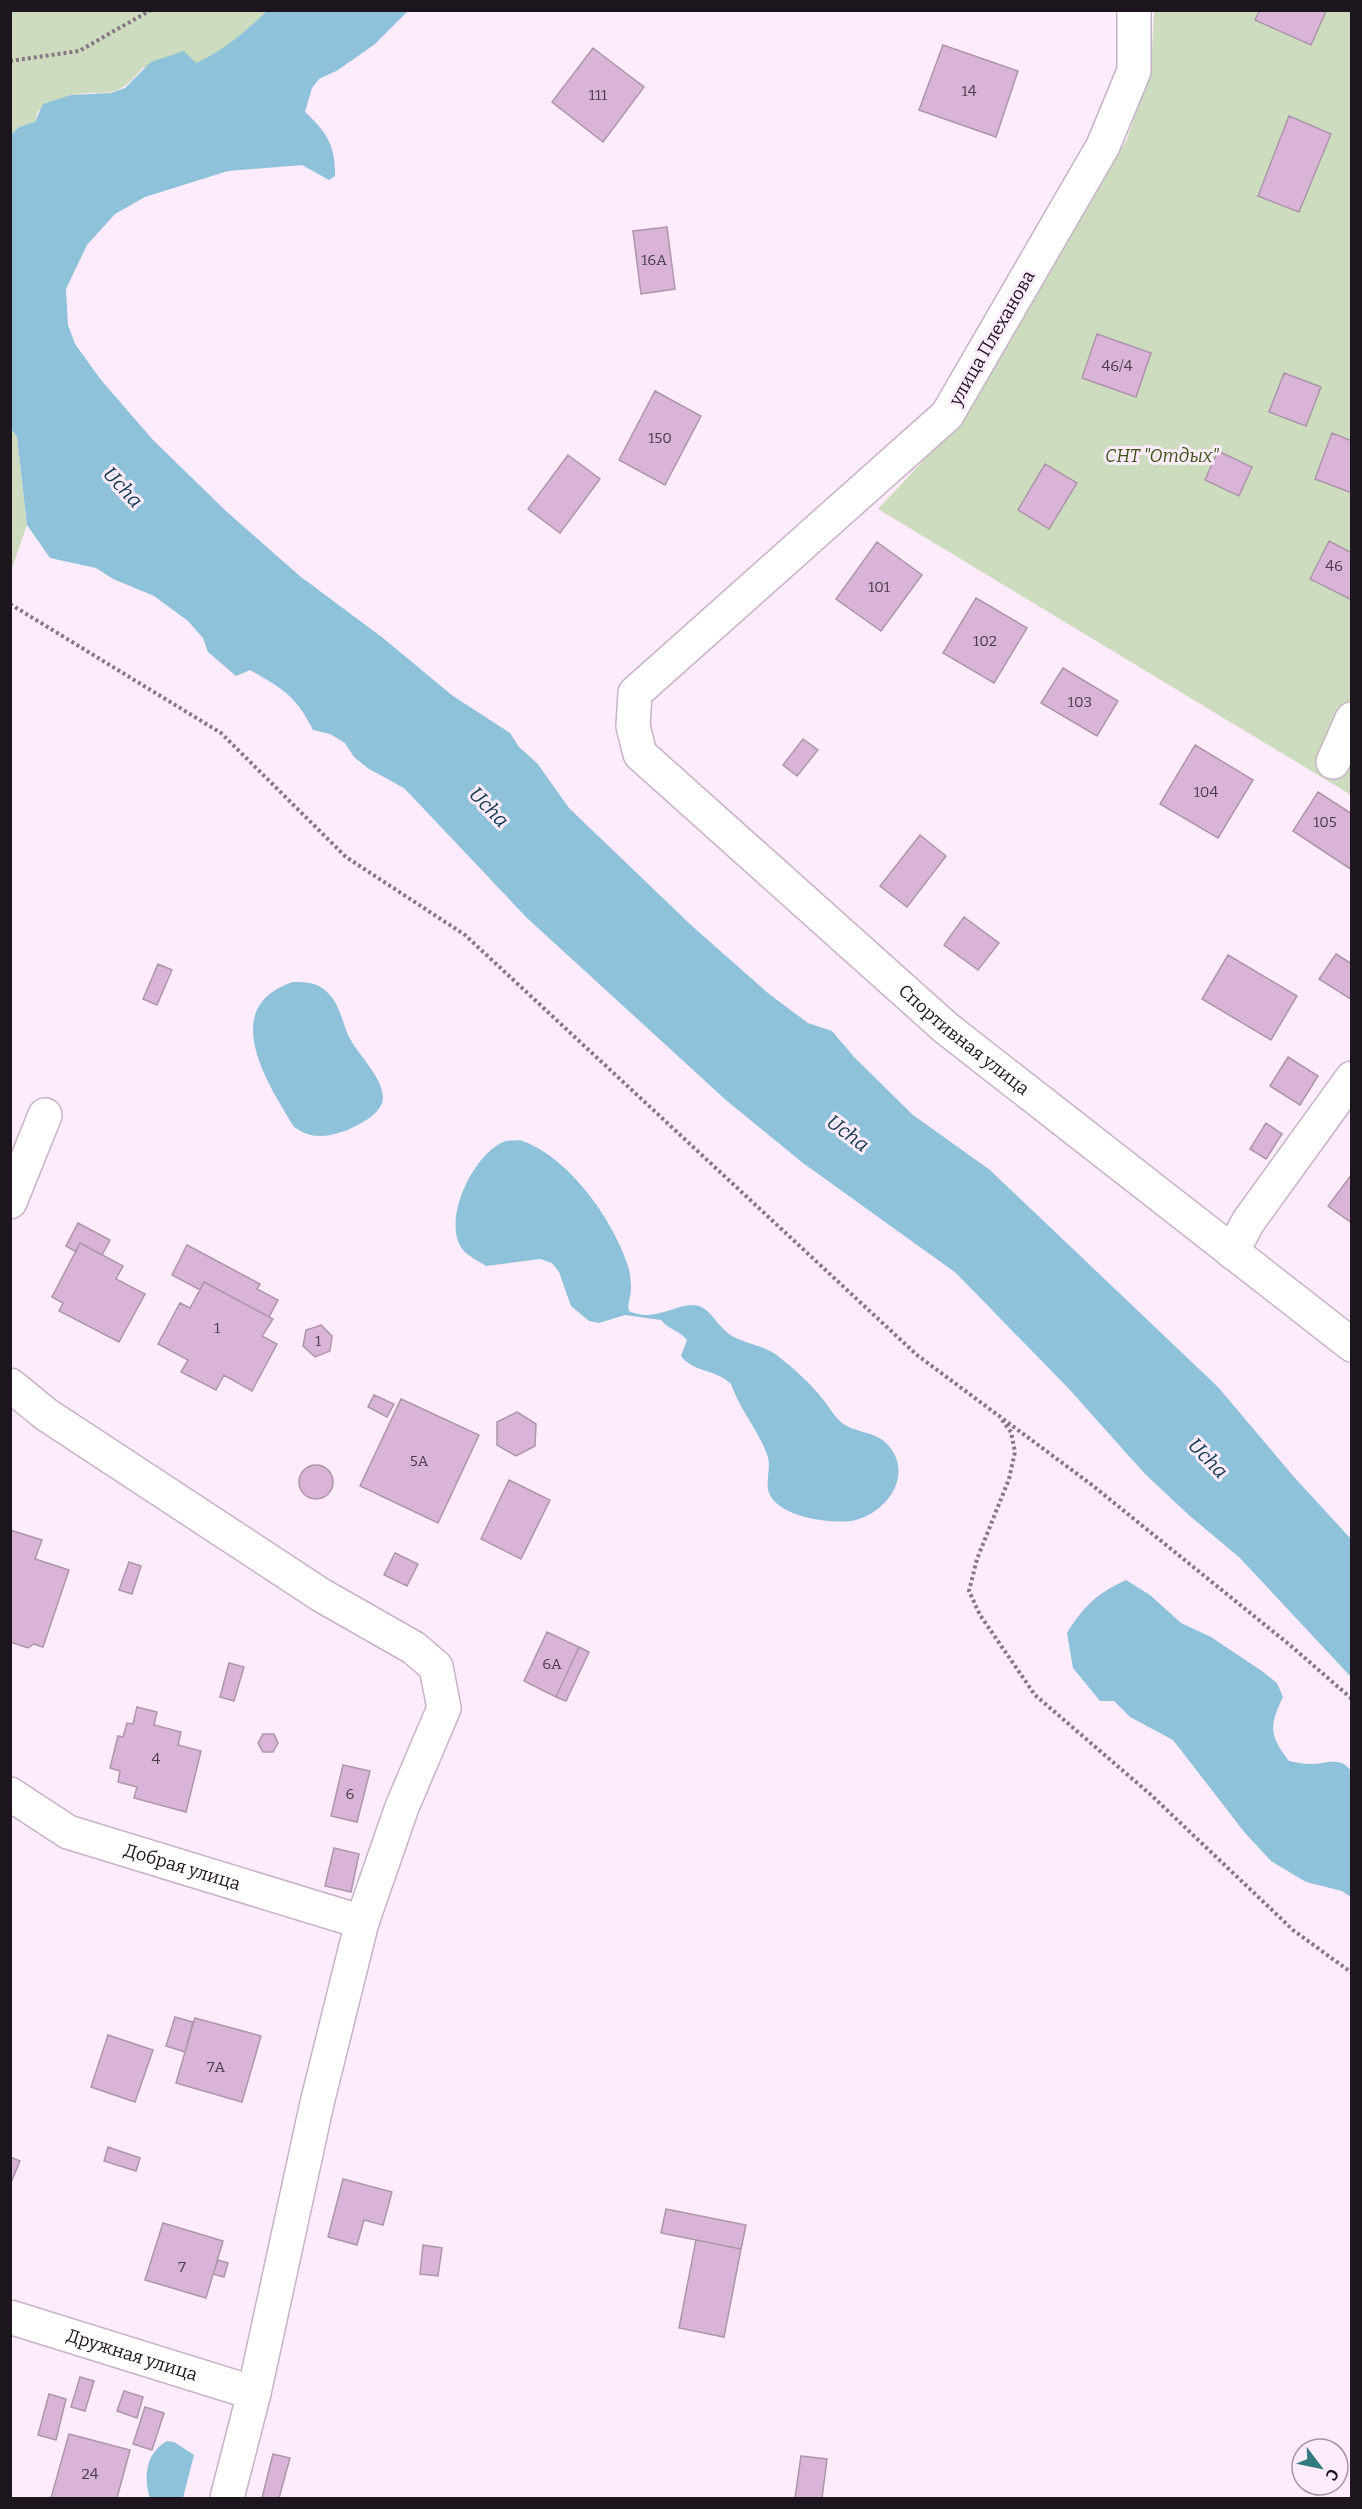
<svg xmlns="http://www.w3.org/2000/svg" width="1362" height="2509" font-family="Bitter,serif">
<rect width="100%" height="100%" fill="#feebfc"/>
<path fill="#cddcbe" d="M11 11H267C247 30 224 56 195 63 179 67 160 66 143 68 112 103 113 88 72 95 61 97 48 106 38 111L35 122 19 127 11 135Z
M1154 11H1351V795L878 509 963 418 1127 139 1151 69Z
M11 427 17 437 27 525 11 571Z"/>
<path fill="#8ec1da" d="M267 11H408L375 44 338 70 319 79 312 88 305 112C326 131 336 146 335 176L329 180 302 165 228 171 145 197 115 214 87 245 66 289 68 325 75 344 101 380 153 440 226 511 301 577 383 638 453 696 510 733 519 747 537 763 569 808 692 926 769 994 808 1023 832 1031 854 1057 913 1115 990 1170 1218 1387 1294 1477 1351 1539V1677L1239 1557 1191 1517 1145 1474 1069 1389 956 1273 803 1163 727 1101 527 918 404 788 369 769 354 757 345 743 330 734 313 730C296 696 282 688 250 670L236 676 208 652 203 638 188 621 154 596 113 579 96 568 50 558 27 525 17 437 10 427 11 135 19 127 35 122 43 104 71 95 111 93 125 88 151 62 184 51 196 63C225 50 245 32 267 11Z
M293 982C306 982 317 982 327 992 340 1004 342 1022 349 1037 359 1056 382 1076 383 1098 383 1118 338 1137 320 1136 310 1136 303 1133 294 1127 268 1084 217 1007 293 982Z
M520 1140C568 1156 613 1219 628 1266 630 1272 631 1282 631 1288 631 1297 627 1303 629 1311 658 1325 684 1296 703 1308 713 1314 719 1327 729 1334 743 1344 765 1345 778 1356 793 1368 810 1383 821 1397 828 1405 833 1415 841 1422 854 1433 874 1431 886 1443 915 1472 889 1511 856 1520 834 1525 779 1518 769 1493 765 1482 771 1469 768 1457 759 1431 740 1410 731 1384 716 1369 694 1373 681 1356L687 1340C680 1331 668 1329 661 1320L625 1315 599 1323 589 1321 571 1306 559 1272 552 1263 540 1259 486 1266C479 1261 469 1257 463 1250 440 1220 475 1151 506 1141 510 1140 516 1141 520 1140Z
M1126 1580 1150 1595 1181 1623 1211 1637 1259 1669 1277 1683 1283 1697C1269 1726 1269 1735 1289 1761 1296 1762 1303 1764 1309 1764 1324 1765 1340 1755 1351 1771V1897L1342 1891 1306 1882 1271 1861 1245 1833 1173 1740 1130 1717 1114 1701H1100L1073 1668 1067 1633C1084 1606 1096 1594 1126 1580Z
M167 2441 174 2442 194 2455 183 2498H150C143 2478 146 2452 167 2441Z"/>
<path fill="#dab4d7" stroke="#ac96aa" stroke-width="1.5" d="M1260 10H1324L1326 11 1311 45 1255 20Z
M943 45 1018 71 996 137 919 110Z
M593 48 644 87 603 142 552 102Z
M1289 116 1331 134 1299 212 1258 196Z
M667 227 675 289 641 294 633 231Z
M1097 334 1151 353 1136 397 1082 378Z
M1284 373 1321 387 1306 426 1269 412Z
M655 391 701 416 665 485 619 460Z
M1332 433 1352 441V493L1315 479Z
M1218 451 1252 467 1239 496 1205 480Z
M568 455 600 479 560 533 528 509Z
M1045 464 1077 483 1049 529 1018 510Z
M1329 541 1352 553V600L1310 579Z
M877 542 922 575 881 631 836 599Z
M976 598 1027 628 994 683 943 653Z
M1063 668 1118 701 1097 736 1041 703Z
M803 739 818 750 797 776 783 765Z
M1195 745 1253 780 1218 838 1160 804Z
M1318 792 1352 814V870L1293 831Z
M920 835 946 856 907 907 880 886Z
M964 917 999 943 978 970 944 945Z
M1336 954 1352 964V1000L1319 979Z
M1228 955 1297 996 1271 1040 1202 999Z
M158 964 172 970 157 1005 143 999Z
M1288 1057 1318 1076 1300 1105 1270 1086Z
M1266 1123 1282 1134 1266 1159 1250 1149Z
M1352 1174V1223L1328 1206Z
M78 1223 110 1240 102 1255 80 1243 76 1252 66 1246Z
M80 1243 123 1266 116 1279 145 1294 119 1342 59 1311 63 1303 52 1297Z
M187 1245 260 1284 257 1289 278 1300 269 1317 204 1282 200 1290 172 1275Z
M204 1282 273 1319 262 1336 277 1344 252 1391 224 1375 216 1390 181 1372 188 1360 158 1344 180 1303 190 1308Z
M321 1325 332 1336 330 1351 315 1357 303 1346 306 1330Z
M374 1395 394 1404 387 1417 368 1407Z
M401 1399 479 1435 438 1523 360 1486Z
M517 1412 536 1424 535 1446 516 1456 497 1445V1422Z
M299 1482a17 17 0 1 1 34 0a17 17 0 1 1-34 0Z
M509 1480 550 1500 521 1559 481 1539Z
M10 1530 42 1540 35 1559 69 1570 43 1647 34 1644 28 1648 10 1642Z
M395 1553 418 1564 407 1586 384 1575Z
M129 1562 141 1566 132 1594 119 1590Z
M547 1632 579 1647 556 1697 524 1681Z
M579 1647 589 1652 566 1701 556 1697Z
M229 1663 244 1667 234 1701 220 1697Z
M137 1707 157 1712 154 1725 181 1732 178 1745 201 1751 186 1812 134 1798 137 1787 118 1782 120 1771 110 1768 118 1736 123 1737 127 1723 133 1724Z
M263 1734H274L278 1743 273 1752H263L258 1743Z
M343 1765 370 1771 357 1822 331 1816Z
M334 1848 359 1854 351 1892 325 1886Z
M175 2017 193 2022 185 2052 166 2046Z
M195 2018 261 2036 242 2102 176 2083Z
M108 2035 153 2050 135 2102 91 2087Z
M108 2147 140 2158 136 2171 104 2161Z
M10 2157 20 2161 10 2185Z
M343 2179 392 2192 383 2225 364 2220 357 2245 328 2237Z
M666 2209 746 2225 741 2249 661 2233Z
M163 2223 223 2241 206 2298 145 2280Z
M696 2240 741 2249 724 2337 679 2328Z
M423 2245 442 2248 438 2276 420 2274Z
M218 2260 228 2263 224 2277 213 2274Z
M80 2377 94 2381 85 2411 71 2407Z
M124 2391 143 2397 137 2418 117 2411Z
M49 2394 66 2399 56 2440 38 2435Z
M145 2407 164 2413 152 2450 133 2444Z
M69 2434 130 2450 117 2498H51Z
M273 2454 290 2458 279 2498H262Z
M801 2456 827 2459 822 2498H795Z"/>
<g fill="none" stroke-linecap="round" stroke-linejoin="round">
<defs>
<g id="minor">
<path id="s1" d="M1134 10V71L1103 146 947 415 635 693 633 726 640 754 946 1028 1352 1345"/>
<path d="M1333 762 1352 719"/>
<path d="M10 1202 45 1115"/>
<path d="M1232 1252 1248 1222 1352 1078"/>
<path d="M10 1385 47 1415 321 1595 414 1648 436 1667 444 1708 402 1807 362 1922 317 2103 254 2393 227 2498"/>
<path id="s2" d="M10 1794 68 1832 362 1922"/>
<path id="s3" d="M10 2317 254 2393"/>
</g>
</defs>
<use href="#minor" stroke="#c8b2c6" stroke-width="36"/>
<path stroke="#857884" stroke-width="4" stroke-dasharray="3 3" stroke-linecap="butt" d="M10 61 79 51 151 10
M10 604 221 733 346 857 465 935 917 1355 1092 1485 1291 1646 1352 1699
M1002 1420 1011 1432 1015 1452 1009 1479 977 1559 969 1591 980 1615 1035 1695 1150 1794 1293 1930 1352 1973"/>
<use href="#minor" stroke="#fff" stroke-width="33"/>
</g>
<g text-anchor="middle" stroke-width="6" stroke-linejoin="round" paint-order="stroke">
<g font-size="15" fill="#4c3d4c">
<text x="969" y="96">14</text>
<text x="598" y="100">111</text>
<text x="654" y="265">16А</text>
<text x="1117" y="371">46/4</text>
<text x="660" y="443">150</text>
<text x="1334" y="571">46</text>
<text x="879" y="592">101</text>
<text x="985" y="646">102</text>
<text x="1080" y="707">103</text>
<text x="1206" y="797">104</text>
<text x="1325" y="827">105</text>
<text x="217" y="1333">1</text>
<text x="318" y="1346">1</text>
<text x="419" y="1466">5А</text>
<text x="552" y="1669">6А</text>
<text x="156" y="1764">4</text>
<text x="350" y="1799">6</text>
<text x="216" y="2072">7А</text>
<text x="182" y="2272">7</text>
<text x="90" y="2479">24</text>
</g>
<g font-size="18" fill="#1d151d" stroke="#feebfc">
<text transform="translate(992 338) rotate(-60)" y="6">улица Плеханова</text>
<text dy="6" stroke="none"><textPath href="#s1" startOffset="1365">Спортивная улица</textPath></text>
<text dy="6" stroke="none"><textPath href="#s2" startOffset="189">Добрая улица</textPath></text>
<text dy="6" stroke="none"><textPath href="#s3" startOffset="128">Дружная улица</textPath></text>
</g>
<g font-size="18" font-style="italic" fill="#3c5516" stroke="#feebfc">
<text x="1162" y="462">СНТ "Отдых"</text>
</g>
<g font-size="20" font-style="italic" fill="#0f3a4c" stroke="#feebfc">
<text transform="translate(123 487) rotate(47)" y="7">Ucha</text>
<text transform="translate(489 807) rotate(46)" y="7">Ucha</text>
<text transform="translate(848 1133) rotate(37)" y="7">Ucha</text>
<text transform="translate(1208 1458) rotate(46)" y="7">Ucha</text>
</g>
</g>
<rect width="1362" height="2509" fill="none" stroke="#1d151d" stroke-width="24"/>
<g transform="translate(1320 2467) rotate(122)"><circle r="28" fill="#feebfc" stroke="#a495a3" stroke-width="1.5"/>
<path d="M0-4.5L10 22L0 15L-10 22Z" fill="#317a7f"/>
<text y="-9" font-size="16" font-weight="bold" text-anchor="middle" fill="#1d151d">С</text>
</g>
</svg>
